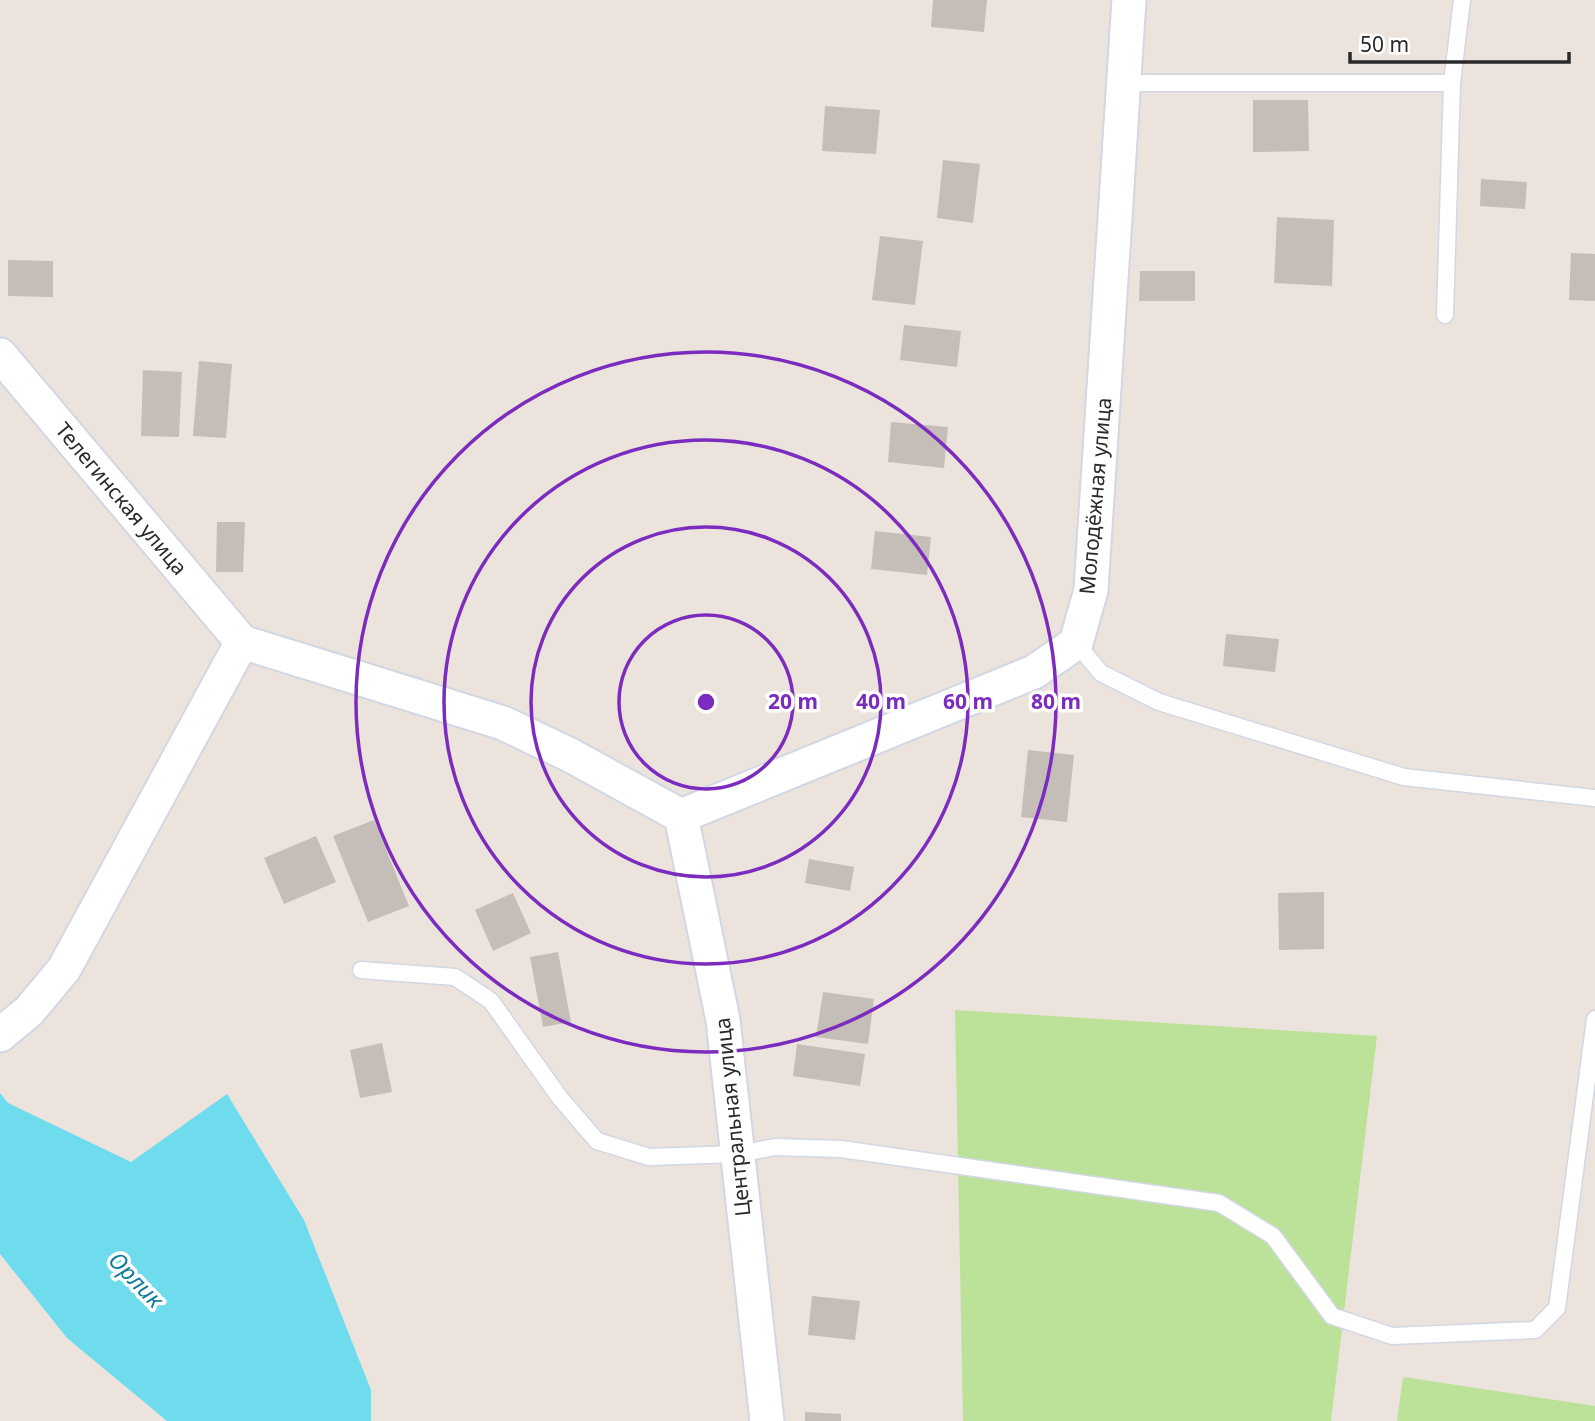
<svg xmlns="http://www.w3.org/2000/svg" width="1595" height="1421" font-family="'Noto Sans',sans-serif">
<rect width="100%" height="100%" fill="#ece3dc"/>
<path fill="#bbe298" d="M955 1010 1377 1036 1331 1421H963Z
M1403 1377 1595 1406V1421H1397Z"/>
<path fill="#6fdcee" d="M0 1093 8 1103 131 1162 227 1094 304 1220 371 1390V1421H167L67 1338 0 1254Z"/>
<path fill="#c4bdb8" d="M933 0H987L984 32 931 27Z
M1253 100H1308L1309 151 1253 152Z
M825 106 880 110 876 154 822 151Z
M943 160 980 164 973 223 937 218Z
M1481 179 1527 182 1525 209 1480 206Z
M1277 217 1334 220 1332 286 1274 283Z
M880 236 923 241 915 305 872 300Z
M1571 253 1595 254V301L1569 300Z
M8 260 53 261V297L8 296Z
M1140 271H1195V301H1139Z
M904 325 961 331 957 367 900 360Z
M199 361 232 364 226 438 193 436Z
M143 370 182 372 179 437 141 436Z
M891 422 948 427 944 468 888 462Z
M217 522H245L243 572H216Z
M875 531 931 537 927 575 871 569Z
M1226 634 1279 639 1275 672 1223 666Z
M1028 750 1074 755 1067 822 1021 817Z
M374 820 409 906 368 922 333 836Z
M316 836 336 882 284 904 264 858Z
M809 859 854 867 850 891 805 883Z
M1324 892V949L1279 950 1278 893Z
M513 893 531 933 493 951 475 910Z
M558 952 571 1022 543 1027 530 957Z
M823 992 874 999 868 1044 816 1037Z
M382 1043 392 1092 360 1098 350 1050Z
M797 1044 865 1054 860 1086 793 1076Z
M812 1296 860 1301 855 1340 808 1335Z
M805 1412 841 1414V1421H805Z"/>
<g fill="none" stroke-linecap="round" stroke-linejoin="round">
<defs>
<path id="lane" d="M1125 83H1452L1462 0
M1445 315 1452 83
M1076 643 1101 673 1159 702 1404 777 1595 798
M361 970 455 977 491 1001 560 1098 597 1141 649 1157 738 1154 775 1147 841 1149 1219 1203 1273 1236 1332 1316 1392 1336 1535 1330 1557 1308 1595 1019"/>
<path id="street" d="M0 355 242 642
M242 642 503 723 570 755 681 816
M681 816 1034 672 1076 643 1091 590 1129 0
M681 816 723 1020 767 1421
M0 1035 29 1011 64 969 242 642"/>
</defs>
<use href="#lane" stroke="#d1d7e3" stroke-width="19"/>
<use href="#street" stroke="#d1d7e3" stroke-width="37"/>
<use href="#lane" stroke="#fff" stroke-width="16"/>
<use href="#street" stroke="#fff" stroke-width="33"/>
</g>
<g fill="none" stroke="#7b2cbf" stroke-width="3.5">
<circle cx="706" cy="702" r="87"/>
<circle cx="706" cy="702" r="175"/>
<circle cx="706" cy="702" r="262"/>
<circle cx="706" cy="702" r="350"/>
</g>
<g text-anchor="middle" stroke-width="7" stroke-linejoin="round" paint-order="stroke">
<g font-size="21" fill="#2a2a2a" stroke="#fff">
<text transform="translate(1096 496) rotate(-85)" y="7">Молодёжная улица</text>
<text transform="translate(121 499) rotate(50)" y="7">Телегинская улица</text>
<text transform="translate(733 1117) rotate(-96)" y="7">Центральная улица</text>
</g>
<g font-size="23" font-style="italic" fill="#0e7b9a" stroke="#fff">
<text transform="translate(136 1280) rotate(46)" y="8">Орлик</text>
</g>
</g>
<circle cx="706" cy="702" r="10" fill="#7b2cbf" stroke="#fff" stroke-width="3.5"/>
<g font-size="21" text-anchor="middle" font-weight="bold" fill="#7b2cbf" stroke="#fff" stroke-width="7" stroke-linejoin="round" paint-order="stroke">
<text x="793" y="709">20 m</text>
<text x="881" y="709">40 m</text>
<text x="968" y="709">60 m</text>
<text x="1056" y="709">80 m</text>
</g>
<path d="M1350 52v10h219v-10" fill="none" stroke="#2a2a2a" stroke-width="3.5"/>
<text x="1360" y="52" font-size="21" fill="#2a2a2a" stroke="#ffffff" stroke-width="5" paint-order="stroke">50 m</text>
</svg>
